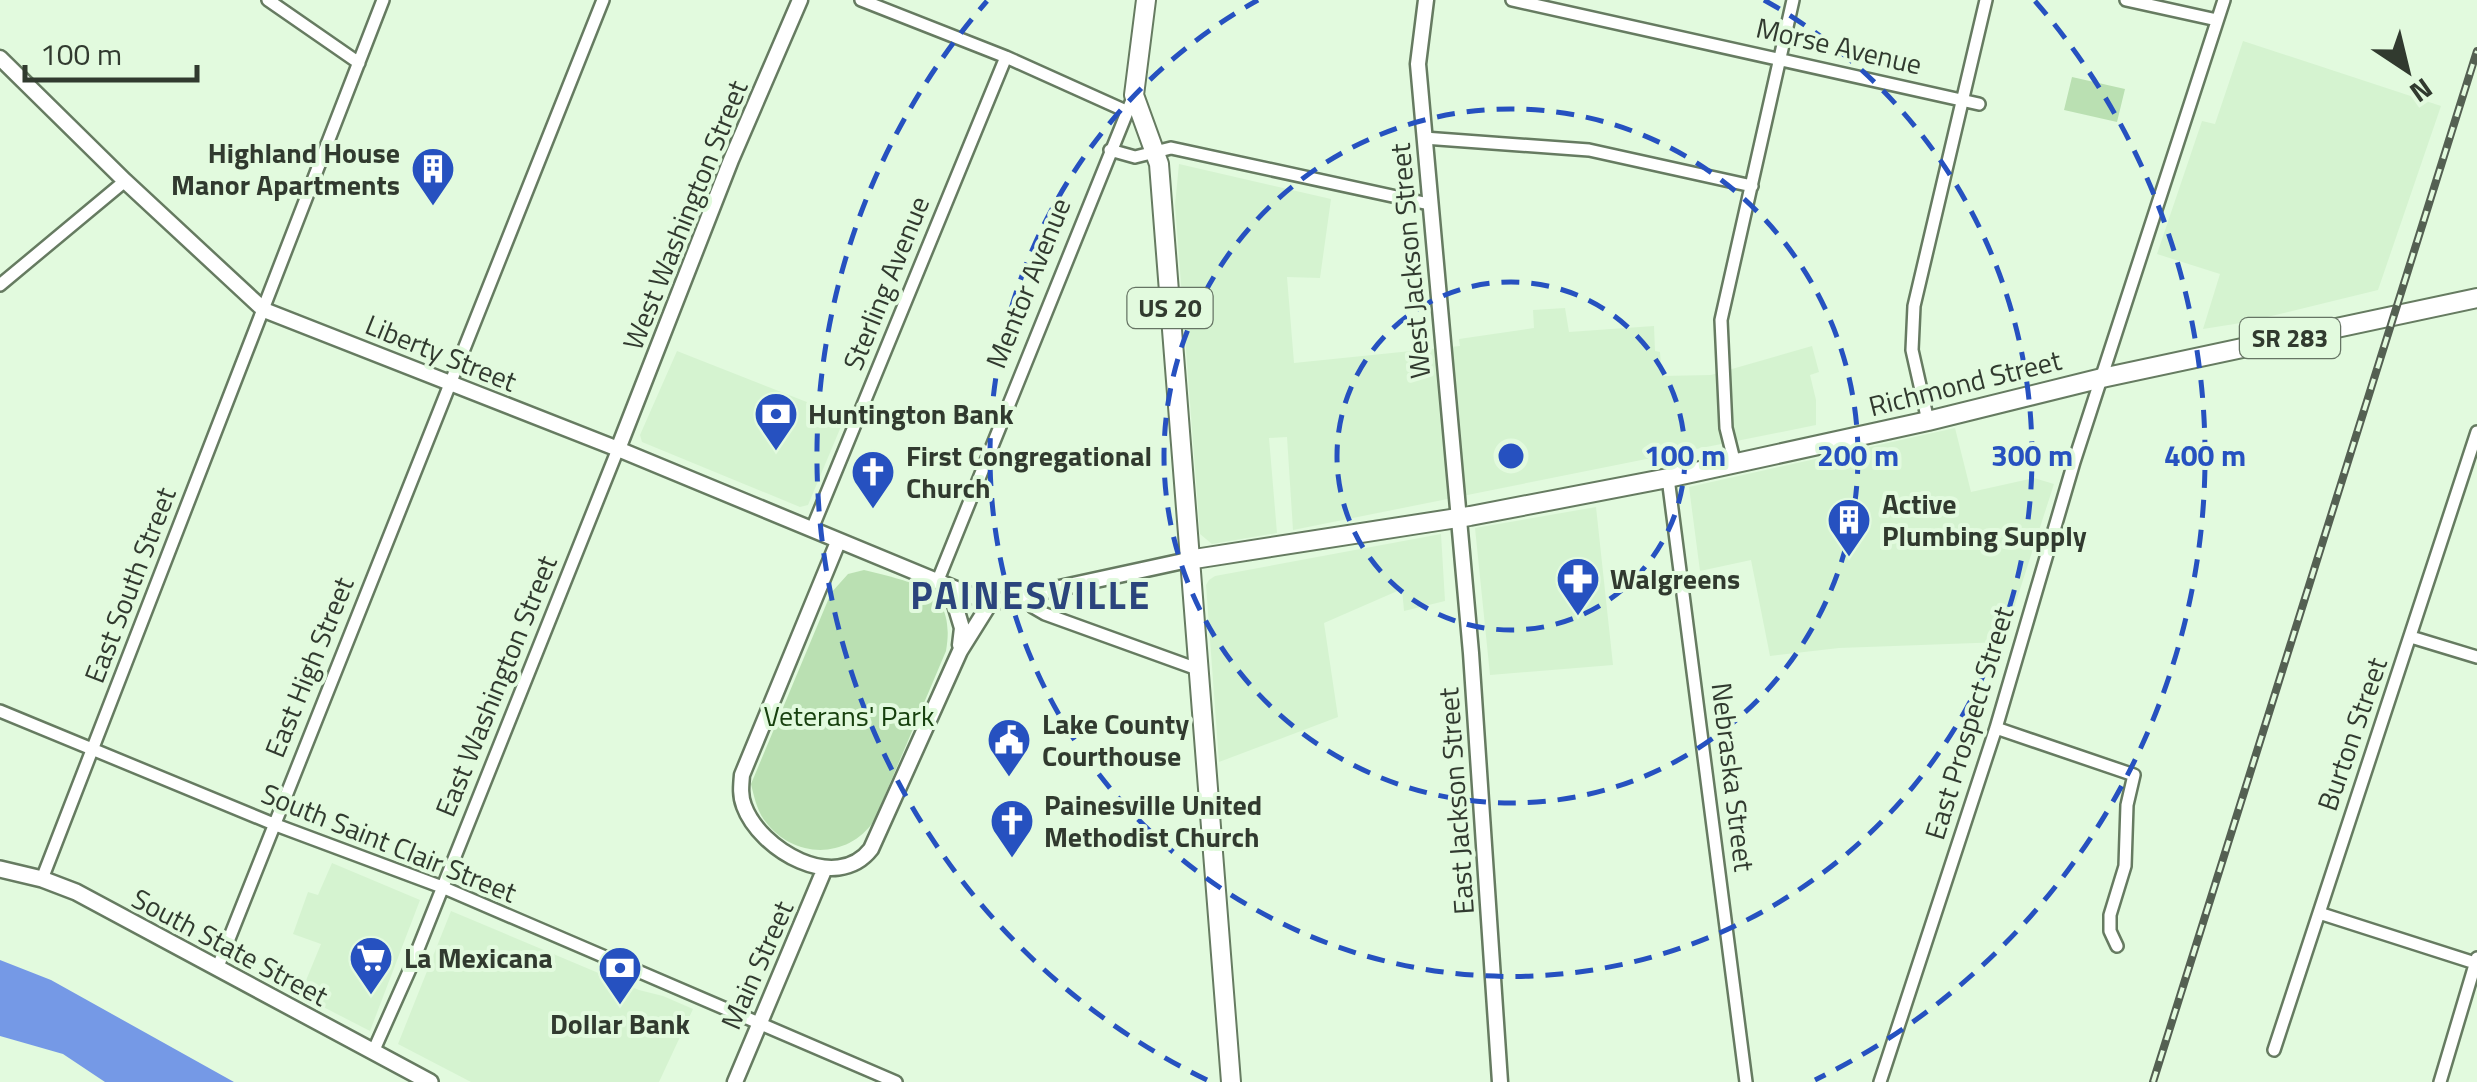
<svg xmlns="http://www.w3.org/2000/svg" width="2477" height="1082" font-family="'Titillium Web',sans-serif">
<rect width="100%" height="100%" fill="#e2fade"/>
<path fill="#d5f3d0" d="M2243 41 2441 106 2378 290 2247 322 2203 329 2220 274 2157 254 2202 121 2215 124Z
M1179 164 1331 199 1320 278 1287 277 1294 363 1460 346 1459 339 1534 328 1533 310 1565 308 1569 332 1654 326 1655 351 1660 352 1662 376 1711 375 1812 346 1819 372 1810 375 1816 400V425L1293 530 1287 437 1269 438 1277 533 1212 544 1200 534 1175 205Z
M677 351 845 417 808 505 800 507 642 442 640 435Z
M1955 428 1971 492 2034 478 2054 484 2003 642 1839 648 1770 656 1751 560 1700 571 1689 487Z
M1596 507 1613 665 1490 675 1475 528Z
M1441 534 1445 601 1404 611 1402 589 1324 623 1338 717 1219 762 1206 585 1209 580 1215 576Z
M332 863 420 900 370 1031 300 995 321 944 293 934 308 892 318 895Z
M451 911 639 990 663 996 693 1009 659 1082H471L398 1044Z"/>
<path fill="#bae0b2" d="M2072 77 2125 89 2117 122 2064 110Z
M864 570C914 583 957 587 946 651L874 821C847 860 793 859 765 821 757 811 754 796 751 784L831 593 848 574Z"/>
<path fill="#7599e6" d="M0 960 51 980 234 1082H105L63 1054 0 1036Z"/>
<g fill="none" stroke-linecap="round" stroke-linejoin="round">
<defs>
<path id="minor" d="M268 0 359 63
M861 0 1006 57 1126 111
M1512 0 1979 104
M2126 0 2217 20
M1424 138 1589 150 1752 186
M1110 150 1135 157 1171 148 1429 204
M0 285 125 181
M1928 421 1912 350 1914 306 1986 0
M1735 464 1726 428 1721 320 1793 0
M1668 478 1746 1082
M812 529 1006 57
M938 580 1134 95
M1025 596 1033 607 1045 614 1200 670
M2411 637 2477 657
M0 711 276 825 442 887 896 1082
M1996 728 2134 775 2127 805 2125 866 2110 915V931L2117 946
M42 879 383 0
M2319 913 2475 963
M217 969 603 0
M2274 1050 2477 432
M373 1052 410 969 618 449
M1880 1082 1996 728 2074 462 2224 0
M2440 1082 2477 958"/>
<path id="tertiary" d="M1426 0 1418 64 1471 653 1500 1082
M0 58 125 181 264 310 618 449 990 603 1188 560
M618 449 731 160 800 0
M838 542 742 775C741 786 740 796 744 806 760 850 836 894 871 849L960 651 990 603
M950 588 962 628 960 645
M735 1082 825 868"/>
<path id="secondary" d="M0 869 42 879 76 892 430 1082"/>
<path id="primary" d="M1146 0 1134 95 1159 164 1231 1082
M1188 560 1470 516 1668 478 1928 421 2102 378 2477 298"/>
</defs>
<use href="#minor" stroke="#667b61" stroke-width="16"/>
<use href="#tertiary" stroke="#667b61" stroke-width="19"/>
<use href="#secondary" stroke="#667b61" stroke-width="20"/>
<use href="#primary" stroke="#667b61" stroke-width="22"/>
<use href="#minor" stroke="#fff" stroke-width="11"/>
<use href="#tertiary" stroke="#fff" stroke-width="14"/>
<use href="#secondary" stroke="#fff" stroke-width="15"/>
<use href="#primary" stroke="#fff" stroke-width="18"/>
<defs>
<path id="rail" d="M2153 1082 2477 51"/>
</defs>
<use href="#rail" stroke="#546052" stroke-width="8"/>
<use href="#rail" stroke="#e2fade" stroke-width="4" stroke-dasharray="11" stroke-linecap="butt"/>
</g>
<g fill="none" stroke="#2651c0" stroke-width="5" stroke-dasharray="18 12">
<circle cx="1511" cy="456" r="174"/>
<circle cx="1511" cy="456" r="347"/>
<path d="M1764 0A521 521 0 1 1 1258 0"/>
<path d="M1207 1080A694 694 0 0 1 987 1M2035 1A694 694 0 0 1 1815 1080"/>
</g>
<defs>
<symbol id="building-pin" viewBox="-11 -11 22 30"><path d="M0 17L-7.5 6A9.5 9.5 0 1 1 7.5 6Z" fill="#2651c0" stroke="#e2fade"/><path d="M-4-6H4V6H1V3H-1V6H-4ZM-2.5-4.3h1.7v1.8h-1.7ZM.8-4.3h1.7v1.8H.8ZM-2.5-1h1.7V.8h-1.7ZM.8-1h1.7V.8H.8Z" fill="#fff"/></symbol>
<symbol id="bank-pin" viewBox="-11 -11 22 30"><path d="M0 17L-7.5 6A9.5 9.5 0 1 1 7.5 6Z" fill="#2651c0" stroke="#e2fade"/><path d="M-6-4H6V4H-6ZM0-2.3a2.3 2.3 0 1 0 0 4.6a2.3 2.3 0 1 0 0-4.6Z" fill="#fff"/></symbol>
<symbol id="church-pin" viewBox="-11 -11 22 30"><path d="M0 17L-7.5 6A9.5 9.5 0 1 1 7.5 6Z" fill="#2651c0" stroke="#e2fade"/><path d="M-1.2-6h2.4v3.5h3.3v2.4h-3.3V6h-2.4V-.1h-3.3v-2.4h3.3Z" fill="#fff"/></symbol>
<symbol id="pharmacy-pin" viewBox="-11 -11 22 30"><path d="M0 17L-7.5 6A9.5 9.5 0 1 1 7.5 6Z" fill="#2651c0" stroke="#e2fade"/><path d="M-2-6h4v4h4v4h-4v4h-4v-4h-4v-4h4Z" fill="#fff"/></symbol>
<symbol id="civic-pin" viewBox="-11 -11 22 30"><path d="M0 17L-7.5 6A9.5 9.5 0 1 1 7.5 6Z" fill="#2651c0" stroke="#e2fade"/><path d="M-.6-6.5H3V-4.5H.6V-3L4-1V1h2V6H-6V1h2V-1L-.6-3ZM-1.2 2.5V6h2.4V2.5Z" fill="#fff"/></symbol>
<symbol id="supermarket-pin" viewBox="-11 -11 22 30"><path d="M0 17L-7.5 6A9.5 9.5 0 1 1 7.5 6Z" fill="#2651c0" stroke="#e2fade"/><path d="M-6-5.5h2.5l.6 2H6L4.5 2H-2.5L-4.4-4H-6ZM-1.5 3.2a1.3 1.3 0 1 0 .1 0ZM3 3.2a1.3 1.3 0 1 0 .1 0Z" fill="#fff"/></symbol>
</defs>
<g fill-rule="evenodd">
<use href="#building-pin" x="408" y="144" width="50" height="68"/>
<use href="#bank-pin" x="751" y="389" width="50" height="68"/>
<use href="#church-pin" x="848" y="447" width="50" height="68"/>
<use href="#building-pin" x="1824" y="495" width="50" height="68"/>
<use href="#pharmacy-pin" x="1553" y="554" width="50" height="68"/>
<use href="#civic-pin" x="984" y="715" width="50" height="68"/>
<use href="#church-pin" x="987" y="796" width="50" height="68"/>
<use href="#supermarket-pin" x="346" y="933" width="50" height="68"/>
<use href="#bank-pin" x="595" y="943" width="50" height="68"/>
</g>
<g text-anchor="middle" stroke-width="8" stroke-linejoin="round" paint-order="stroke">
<g fill="#e2fade" stroke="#667464" stroke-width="2.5">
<rect x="1127.5" y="288" width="85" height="40" rx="8"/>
<rect x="2240" y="318" width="100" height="40" rx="8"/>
</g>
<g font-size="25" font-weight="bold" fill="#313a2f">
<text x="1170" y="317">US 20</text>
<text x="2290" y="347">SR 283</text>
</g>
<g font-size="28" fill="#313a2f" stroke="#e2fade">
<text transform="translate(1839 46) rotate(13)" y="10">Morse Avenue</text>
<text transform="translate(685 215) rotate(-68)" y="10">West Washington Street</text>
<text transform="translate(1410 261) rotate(-95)" y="10">West Jackson Street</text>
<text transform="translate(886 283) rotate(-68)" y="10">Sterling Avenue</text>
<text transform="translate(1028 283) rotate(-68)" y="10">Mentor Avenue</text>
<text transform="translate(441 353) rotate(22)" y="10">Liberty Street</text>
<text transform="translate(1965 383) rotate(-14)" y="10">Richmond Street</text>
<text transform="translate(130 585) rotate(-69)" y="10">East South Street</text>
<text transform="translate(309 667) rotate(-68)" y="10">East High Street</text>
<text transform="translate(496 686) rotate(-68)" y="10">East Washington Street</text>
<text transform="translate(1969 723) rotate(-73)" y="10">East Prospect Street</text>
<text transform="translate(2352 734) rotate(-71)" y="10">Burton Street</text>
<text transform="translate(1733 777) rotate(83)" y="10">Nebraska Street</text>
<text transform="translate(1456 801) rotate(-94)" y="10">East Jackson Street</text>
<text transform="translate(389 843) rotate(22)" y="10">South Saint Clair Street</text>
<text transform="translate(230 947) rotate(28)" y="10">South State Street</text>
<text transform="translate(757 965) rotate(-66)" y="10">Main Street</text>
</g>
<g font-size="28" font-weight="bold" fill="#313a2f" stroke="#e2fade" text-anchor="start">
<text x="400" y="163" text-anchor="end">Highland House<tspan x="400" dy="32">Manor Apartments</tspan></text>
<text x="808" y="424">Huntington Bank</text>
<text x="906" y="466">First Congregational<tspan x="906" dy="32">Church</tspan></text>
<text x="1882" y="514">Active<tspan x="1882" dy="32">Plumbing Supply</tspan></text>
<text x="1610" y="589">Walgreens</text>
<text x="1042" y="734">Lake County<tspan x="1042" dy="32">Courthouse</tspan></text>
<text x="1044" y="815">Painesville United<tspan x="1044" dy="32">Methodist Church</tspan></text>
<text x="404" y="968">La Mexicana</text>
<text x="620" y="1034" text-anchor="middle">Dollar Bank</text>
</g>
<g font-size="28" fill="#17400e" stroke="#e2fade">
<text x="849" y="726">Veterans' Park</text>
</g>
<g font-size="38" font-weight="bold" letter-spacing="2.5" fill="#2b447c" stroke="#e2fade">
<text x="1031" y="609">PAINESVILLE</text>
</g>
</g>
<circle cx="1511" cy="456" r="15" fill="#2651c0" stroke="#e2fade" stroke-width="5"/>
<g font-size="30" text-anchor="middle" font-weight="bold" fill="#2651c0" stroke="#e2fade" stroke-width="8" stroke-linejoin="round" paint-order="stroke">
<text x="1685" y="466">100 m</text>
<text x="1858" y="466">200 m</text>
<text x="2032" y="466">300 m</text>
<text x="2205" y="466">400 m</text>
</g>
<g transform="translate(2407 70) rotate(145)" stroke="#e2fade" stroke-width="8" paint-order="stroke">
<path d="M0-8L18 38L0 25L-18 38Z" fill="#313a2f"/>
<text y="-15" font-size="28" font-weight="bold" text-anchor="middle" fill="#313a2f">N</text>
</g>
<path d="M25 65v15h172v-15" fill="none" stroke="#313a2f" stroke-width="5"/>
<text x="40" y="65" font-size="30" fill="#313a2f" stroke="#e2fade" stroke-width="8" paint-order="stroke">100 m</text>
</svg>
